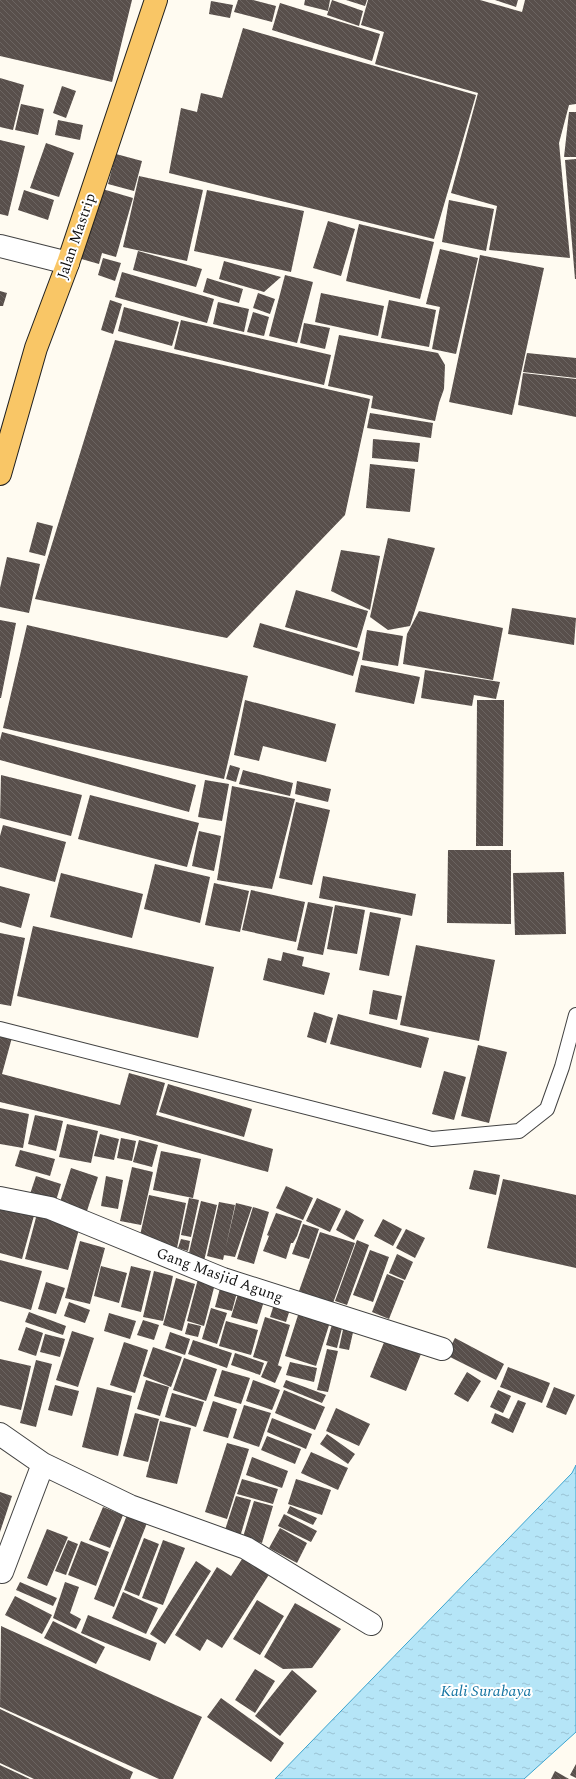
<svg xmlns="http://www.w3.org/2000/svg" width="576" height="1779" font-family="Spectral,serif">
<defs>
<pattern id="water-ripples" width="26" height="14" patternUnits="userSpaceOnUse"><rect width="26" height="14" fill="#b5e5f7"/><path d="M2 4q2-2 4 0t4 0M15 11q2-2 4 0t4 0" fill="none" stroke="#9ac3d3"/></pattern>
<pattern id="building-back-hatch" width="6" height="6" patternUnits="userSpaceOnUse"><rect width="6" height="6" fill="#584f4b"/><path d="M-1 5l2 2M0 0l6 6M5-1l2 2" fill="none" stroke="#6b6461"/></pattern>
</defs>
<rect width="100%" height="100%" fill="#fffbf1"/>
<path fill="url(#water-ripples)" stroke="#3ba4cf" d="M576 1465V1732L524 1779H275L572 1473Z"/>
<path fill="url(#building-back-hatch)" d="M0 0H132L112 82 0 56Z
M238 0H253L276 6 272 22 234 12Z
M305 0H330L328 11 304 5Z
M332 0 363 11 359 26 327 15Z
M346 0H367L365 6Z
M368 0H480L522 12 525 0H576V104L569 105 559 143 570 258 489 250 497 206 451 193 478 93 375 64 384 32 361 25Z
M495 0H518L516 7Z
M211 1 233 5 230 18 209 14Z
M280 3 380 34 372 61 272 30Z
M243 28 476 95 434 239 169 173 181 108 197 112 201 93 222 98Z
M0 78 24 85 13 130 0 127Z
M62 86 76 91 66 118 53 113Z
M21 104 44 109 38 135 15 130Z
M569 112H576V157H564Z
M58 120 83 125 80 140 55 135Z
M0 140 25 146 8 216 0 214Z
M46 143 74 153 59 197 30 188Z
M116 154 142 161 134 191 108 184Z
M576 159V279H575L565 160Z
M139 176 203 190 187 261 123 247Z
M99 188 133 198 116 257 102 253 99 264 78 258Z
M24 190 54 200 48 220 18 210Z
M207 190 304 211 291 272 194 251Z
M449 200 494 209 486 251 442 242Z
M328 221 355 229 341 276 313 268Z
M359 224 434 242 420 299 346 281Z
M440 249 478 258 456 354 432 349 440 307 426 304Z
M138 251 202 269 196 287 133 270Z
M480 255 544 268 512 415 449 402Z
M103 258 121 263 115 281 98 275Z
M224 261 281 277 264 292 219 279Z
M122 272 214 299 207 323 115 297Z
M285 275 313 282 297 343 269 336Z
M207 278 243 289 239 303 203 292Z
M0 291 7 293 3 306H0Z
M258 293 275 299 270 314 253 308Z
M321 293 384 306 378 336 315 322Z
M110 300 122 304 113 334 101 330Z
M389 300 436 310 429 347 381 338Z
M218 302 249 309 244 332 213 324Z
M124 307 179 322 172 346 118 331Z
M253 312 269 317 264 336 247 332Z
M181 320 331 355 324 385 174 349Z
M304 323 330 328 325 349 300 343Z
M339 335 438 353 445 365 444 389 439 403 435 421 371 408 373 396 328 386Z
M115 340 370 399 345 515 227 638 35 599Z
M527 353 576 358V378L523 372Z
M523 373 576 379V417L518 405Z
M370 413 433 423 431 438 367 428Z
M373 439 420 443 418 462 372 458Z
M370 464 415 469 410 512 366 508Z
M37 522 53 526 45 556 29 552Z
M388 538 435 548 410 626 388 630 370 617Z
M341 550 380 556 370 610 331 591Z
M7 557 40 564 29 613 0 607V588Z
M296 590 368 611 357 648 285 627Z
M512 608 576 618 574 645 508 634Z
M419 611 503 628 493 680 403 664 407 634Z
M0 620 16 623 1 698H0Z
M260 623 360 652 353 676 253 647Z
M27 625 248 676 224 779 3 728Z
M367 630 403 636 398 666 362 660Z
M361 665 420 677 414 704 355 692Z
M425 670 500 682 496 699 474 695 472 706 421 698Z
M245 700 336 724 326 762 263 746 259 761 234 755Z
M477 700H504L503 846H476Z
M2 732 196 785 189 812 0 760V740Z
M230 765 240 768 236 782 226 779Z
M243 770 293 783 290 796 239 784Z
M1 775 82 795 71 836 0 818Z
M205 780 229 784 222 821 198 817Z
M297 781 331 789 328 802 295 794Z
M232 786 295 799 272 889 217 880Z
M90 795 199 823 187 867 78 839Z
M296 802 330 810 312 885 279 878Z
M3 825 66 842 55 882 0 867V836Z
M199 831 221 836 214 871 192 866Z
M448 850H511V924L447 923Z
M155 864 210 877 200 923 144 909Z
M564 872 566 934 515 935 513 873Z
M61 873 143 894 132 938 50 917Z
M323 876 416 894 412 916 319 898Z
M214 883 249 891 240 932 205 925Z
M0 886 30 894 21 928 0 922Z
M251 890 305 902 296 942 242 930Z
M308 902 333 907 323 955 297 950Z
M335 905 365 910 357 954 327 949Z
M370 912 401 918 389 976 359 970Z
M33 926 214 967 198 1038 17 996Z
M0 933 25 938 11 1006 0 1004Z
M416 945 495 960 479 1041 400 1025Z
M283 952 304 957 302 966 330 973 324 995 263 980 268 958 281 961Z
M373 990 402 996 397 1020 369 1014Z
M314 1012 333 1018 326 1043 307 1037Z
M338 1014 429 1038 421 1068 330 1044Z
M0 1030 13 1034 2 1074 120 1105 129 1073 165 1083 156 1115 273 1149 268 1172 116 1130 0 1102Z
M478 1045 507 1052 489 1123 461 1116Z
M444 1071 466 1077 454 1120 432 1114Z
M168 1084 252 1109 244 1137 159 1112Z
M0 1108 29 1114 23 1148 0 1144Z
M35 1115 63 1121 56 1151 28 1144Z
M67 1124 98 1131 91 1163 59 1157Z
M100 1134 119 1139 114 1160 94 1156Z
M121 1138 136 1141 132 1161 117 1158Z
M139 1140 158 1145 152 1167 133 1162Z
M20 1150 55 1159 50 1176 15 1166Z
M161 1151 201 1159 193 1198 153 1190Z
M132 1167 153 1172 141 1225 120 1221Z
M71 1168 98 1177 86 1214 59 1205Z
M474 1170 500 1175 496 1195 469 1189Z
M36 1176 61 1184 55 1204 29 1197Z
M106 1176 123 1180 118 1209 101 1206Z
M503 1179 576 1195V1268L487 1248Z
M286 1186 313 1198 303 1220 276 1208Z
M149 1195 186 1203 177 1248 139 1240Z
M189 1198 199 1200 191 1237 181 1235Z
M317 1198 341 1209 330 1232 306 1221Z
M201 1201 217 1205 204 1261 188 1257Z
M0 1202 35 1212 22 1259 0 1253Z
M219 1202 235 1205 223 1260 207 1256Z
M236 1203 252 1207 235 1257 224 1255Z
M253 1207 269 1212 254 1264 237 1259Z
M38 1210 81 1222 68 1270 25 1259Z
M346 1210 364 1220 354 1240 336 1230Z
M276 1213 302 1221 297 1236 293 1243H291L286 1259 263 1251 269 1236 267 1235Z
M383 1219 402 1229 393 1246 374 1236Z
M303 1224 319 1229 309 1259 292 1254Z
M406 1229 425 1238 415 1258 396 1248Z
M320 1232 355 1243 333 1303 299 1291Z
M181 1239 190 1241 188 1251 178 1248Z
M357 1240 369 1245 347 1305 335 1301Z
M80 1241 105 1248 90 1304 65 1298Z
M370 1250 389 1257 373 1302 353 1295Z
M397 1254 413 1262 405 1280 389 1273Z
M0 1260 42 1271 31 1310 0 1301Z
M101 1266 127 1273 119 1303 94 1296Z
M131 1266 151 1271 141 1312 121 1307Z
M154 1271 173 1276 163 1321 143 1317Z
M387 1274 404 1281 389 1319 372 1312Z
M199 1275 216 1280 204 1326 187 1321Z
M176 1278 195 1284 182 1331 163 1325Z
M222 1281 239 1285 232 1311 215 1307Z
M46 1282 65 1288 56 1314 38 1309Z
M238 1294 264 1301 257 1324 231 1317Z
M276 1298 292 1303 286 1322 270 1317Z
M69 1302 90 1310 85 1323 64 1316Z
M211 1308 227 1313 217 1344 202 1339Z
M29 1312 66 1326 63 1335 25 1322Z
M299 1312 330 1322 316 1366 285 1356Z
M109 1313 136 1321 130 1339 104 1331Z
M265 1317 290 1325 278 1365 253 1357Z
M143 1320 159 1325 154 1340 137 1335Z
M226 1321 258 1330 251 1355 219 1346Z
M333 1321 343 1324 337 1348 326 1345Z
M188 1323 201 1326 198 1337 185 1334Z
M344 1325 354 1328 349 1350 339 1348Z
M26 1327 43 1333 36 1356 18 1350Z
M72 1331 94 1338 78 1387 56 1380Z
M170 1332 190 1339 185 1355 165 1348Z
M45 1334 65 1339 60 1357 40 1352Z
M387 1335 423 1349 406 1391 370 1377Z
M455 1338 504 1364 496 1380 446 1355Z
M193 1340 232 1353 227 1368 188 1354Z
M124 1342 148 1350 135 1393 110 1385Z
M153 1347 182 1357 171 1387 143 1376Z
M327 1349 338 1351 328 1392 317 1390Z
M235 1353 264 1363 260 1375 231 1365Z
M184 1358 217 1369 206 1401 173 1390Z
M0 1359 31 1366 21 1410 0 1405Z
M36 1360 52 1364 36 1427 20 1423Z
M268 1361 282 1367 275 1383 261 1377Z
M290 1362 317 1368 314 1382 286 1375Z
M508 1367 550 1383 542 1403 500 1387Z
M222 1370 250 1378 241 1404 214 1396Z
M467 1372 481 1381 468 1402 454 1394Z
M146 1380 169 1387 160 1416 137 1409Z
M253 1380 280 1390 272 1410 246 1401Z
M286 1380 326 1395 322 1403 283 1387Z
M55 1385 79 1391 72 1416 48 1410Z
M97 1387 132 1396 118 1456 82 1447Z
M554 1387 575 1395 566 1415 546 1407Z
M284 1390 325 1407 315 1430 275 1413Z
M498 1390 511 1396 503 1413 490 1407Z
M172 1393 204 1402 196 1427 165 1417Z
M518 1400 526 1403 513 1433 491 1423 495 1413 509 1419Z
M213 1401 237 1409 228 1438 203 1431Z
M244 1405 271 1413 259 1447 233 1438Z
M336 1408 370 1424 359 1446 326 1431Z
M135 1413 159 1419 148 1462 123 1456Z
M272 1418 312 1434 306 1449 267 1432Z
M160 1421 191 1428 177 1484 146 1477Z
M327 1434 355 1454 348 1464 320 1444Z
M267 1436 301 1449 295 1464 261 1450Z
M227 1443 249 1449 227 1519 205 1512Z
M311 1452 348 1468 338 1490 301 1473Z
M252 1457 288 1471 282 1488 246 1475Z
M242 1479 278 1489 273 1504 237 1494Z
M296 1479 331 1490 322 1515 288 1504Z
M0 1492 12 1496 0 1532Z
M236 1496 251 1500 240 1537 224 1533Z
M254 1501 273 1506 262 1543 243 1537Z
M290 1506 317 1518 313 1525 287 1513Z
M103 1507 123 1515 110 1548 89 1540Z
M284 1514 317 1531 311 1542 278 1526Z
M127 1515 147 1523 114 1607 94 1599Z
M280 1528 307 1543 297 1563 269 1548Z
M47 1529 68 1537 47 1586 27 1578Z
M144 1538 159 1544 139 1596 124 1590Z
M68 1540 78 1544 66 1575 55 1571Z
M163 1540 185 1548 163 1605 142 1598Z
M81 1541 109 1552 96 1586 68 1575Z
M244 1556 270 1573 222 1648 207 1639 200 1651 175 1635 217 1567 231 1576Z
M196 1561 211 1571 165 1644 150 1634Z
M20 1582 57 1598 53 1606 16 1590Z
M65 1582 79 1587 70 1613 81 1619 76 1629 53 1618Z
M123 1592 158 1608 146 1634 112 1618Z
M15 1596 52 1615 42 1634 5 1615Z
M257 1600 284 1616 260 1655 233 1639Z
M295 1603 341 1629 312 1668 283 1669 264 1657Z
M88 1615 157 1643 150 1661 81 1633Z
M53 1621 105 1647 96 1664 44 1638Z
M1 1626 202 1717 173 1779H159L0 1707Z
M255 1669 275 1681 255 1713 235 1700Z
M292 1670 317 1691 280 1736 255 1716Z
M221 1698 284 1743 271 1762 207 1717Z
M0 1709 133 1772 130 1779H34L0 1763Z
M576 1764V1778L570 1775Z
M0 1765 30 1779H0Z
M555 1771 569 1779H551Z"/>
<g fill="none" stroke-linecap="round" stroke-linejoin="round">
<defs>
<path id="lane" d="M0 1029 432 1139 519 1131 547 1109 562 1067 576 1015"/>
<path id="street" d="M0 246 68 263
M0 1198 50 1208 223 1279 442 1349
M0 1434 43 1464 130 1506 246 1548 371 1624
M2 1572 43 1464"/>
<path id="primary" d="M0 474 36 348 68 263 156 0"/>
</defs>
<use href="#lane" stroke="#424242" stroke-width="16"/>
<use href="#street" stroke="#424242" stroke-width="24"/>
<use href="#primary" stroke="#202020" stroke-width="24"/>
<use href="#lane" stroke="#fff" stroke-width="14"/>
<use href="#street" stroke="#fff" stroke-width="22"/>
<use href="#primary" stroke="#f9c666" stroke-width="22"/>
</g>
<g text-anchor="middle" stroke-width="4" stroke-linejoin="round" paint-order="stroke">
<g font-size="15" fill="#0f0f0f" stroke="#fff">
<text transform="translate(76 236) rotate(-71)" y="5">Jalan Mastrip</text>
<text transform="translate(220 1275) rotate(20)" y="5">Gang Masjid Agung</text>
</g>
<g font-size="16" font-style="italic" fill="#1675a3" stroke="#fff">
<text x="486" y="1696">Kali Surabaya</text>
</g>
</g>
</svg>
